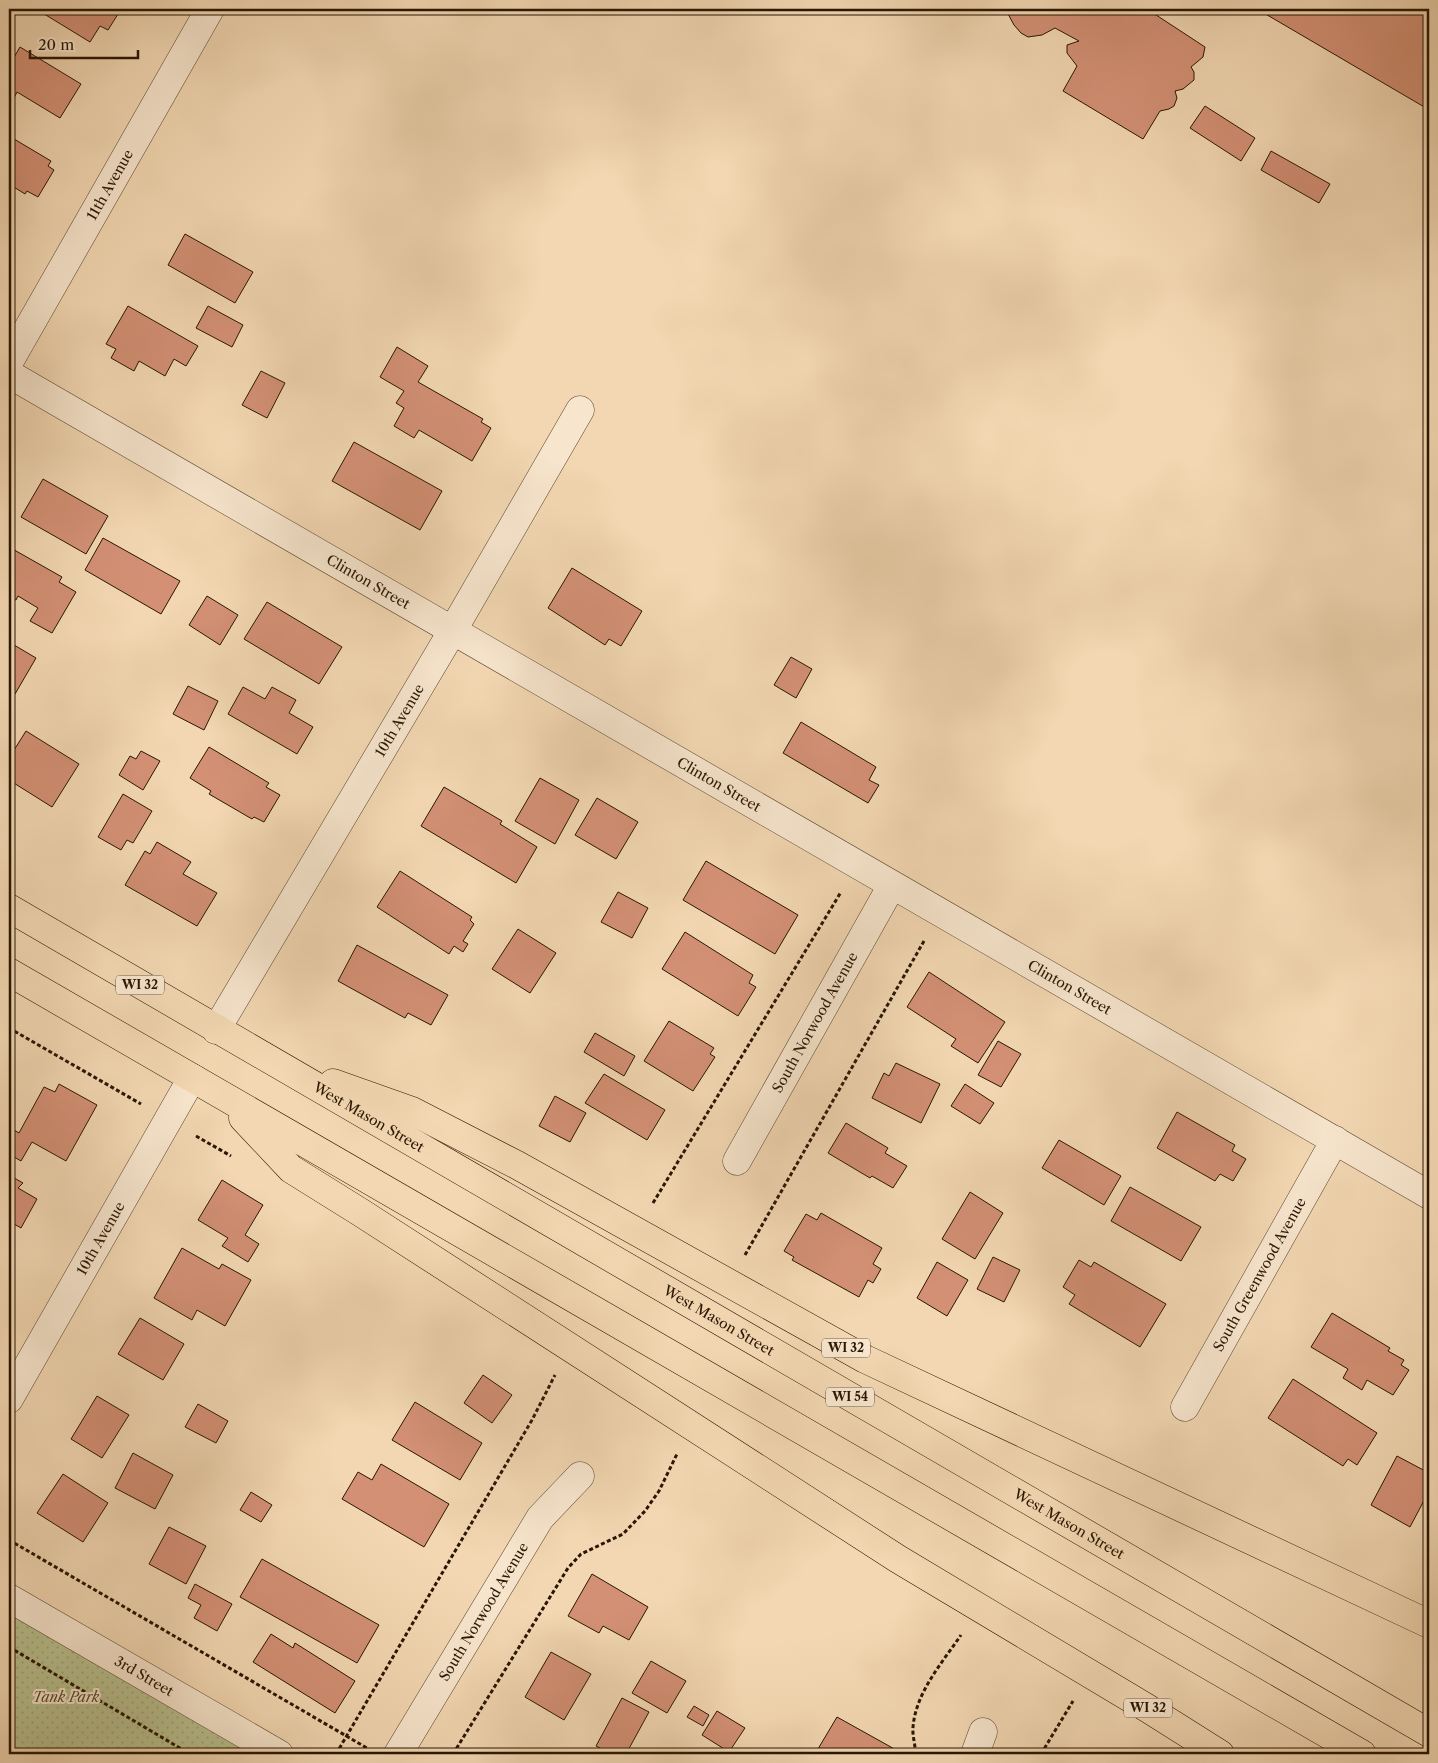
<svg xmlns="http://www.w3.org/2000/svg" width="1438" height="1763" font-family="'Libre Caslon Text',serif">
<defs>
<pattern id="park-dots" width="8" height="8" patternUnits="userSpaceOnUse" patternTransform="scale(1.25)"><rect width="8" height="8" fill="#b8bf8e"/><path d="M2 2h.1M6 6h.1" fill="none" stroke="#9ea379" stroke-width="1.8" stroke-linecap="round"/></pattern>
</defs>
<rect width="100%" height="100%" fill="#f2d7b2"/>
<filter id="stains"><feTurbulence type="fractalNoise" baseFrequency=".004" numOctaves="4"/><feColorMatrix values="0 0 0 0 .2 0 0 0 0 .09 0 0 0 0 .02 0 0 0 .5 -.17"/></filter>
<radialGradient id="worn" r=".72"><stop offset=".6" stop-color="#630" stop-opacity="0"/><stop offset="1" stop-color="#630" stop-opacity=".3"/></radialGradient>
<path fill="url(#park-dots)" stroke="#706a48" d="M9 1598 279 1754H9Z"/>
<path fill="#d39075" stroke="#291602" d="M36 9H109L118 14 108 30 100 26 90 42Z
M1008 9H1093L1094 10 1095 9H1147L1205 47 1203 57 1191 67 1194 72V80L1183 89 1175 91 1177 98 1174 106 1169 109 1160 111 1143 139 1063 91 1077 66 1067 53V45L1079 41 1055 28 1042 35 1028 37 1021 33 1014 25 1007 12Z
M1257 9H1429V102L1426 108Z
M20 47 81 84 60 118 17 92 12 102 9 100V56L13 59Z
M1205 106 1255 138 1241 161 1190 128Z
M9 136 51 161 48 166 54 170 38 197 27 191 25 194 9 184Z
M1271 151 1330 184 1319 203 1261 170Z
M185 234 253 272 235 303 168 265Z
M128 306 198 346 186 366 174 359 165 376 139 361 134 371 111 358 116 349 106 344Z
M208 306 243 325 232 347 196 328Z
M397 347 428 366 418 382 483 419 481 422 491 428 472 461 419 430 414 438 394 426 404 408 396 403 404 391 380 377Z
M261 371 285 383 267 418 242 405Z
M354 442 442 491 420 530 332 481Z
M43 479 108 516 86 554 21 517Z
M103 538 180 581 161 614 85 570Z
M9 547 62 577 59 582 76 592 52 633 30 621 38 608 18 596 16 600 9 597Z
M572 568 642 611 621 646 609 639 605 645 548 608Z
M207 596 238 615 220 645 189 625Z
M267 602 342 647 319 684 244 639Z
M9 642 36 658 15 694 9 691Z
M791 657 812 669 796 698 774 685Z
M188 686 218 701 204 730 173 714Z
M243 687 265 699 272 687 296 700 289 713 313 727 297 754 228 714Z
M801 722 876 767 869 780 879 785 868 803 783 753Z
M26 731 79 764 52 807 9 780V758Z
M209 747 269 783 266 787 280 795 264 822 254 817 252 819 209 794 211 791 190 778Z
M141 751 160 761 143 790 119 775 130 756 136 759Z
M540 778 579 800 555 844 515 821Z
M444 787 502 821 500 824 537 847 516 883 421 826Z
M123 794 152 811 133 843 127 840 121 850 98 837Z
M597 798 638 822 616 859 575 835Z
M157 842 191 862 183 874 217 893 197 926 125 885 145 851 150 854Z
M706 861 798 915 775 954 683 900Z
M400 871 472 917 470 920 474 924 463 941 468 944 463 952 454 946 449 954 377 907Z
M618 892 648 908 632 938 601 922Z
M518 929 556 953 530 993 492 969Z
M685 932 753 975 749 983 756 987 738 1016 662 969Z
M357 945 448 995 431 1025 408 1013 405 1018 338 981Z
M929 972 1005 1022 978 1063 951 1046 956 1039 907 1007Z
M669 1021 714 1048 710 1054 715 1057 693 1091 644 1061Z
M595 1033 635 1056 624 1076 584 1052Z
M998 1041 1021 1054 1001 1087 978 1075Z
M896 1063 940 1084 921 1123 872 1098 884 1073 889 1076Z
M604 1074 665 1110 647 1140 585 1103Z
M59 1084 97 1105 66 1161 32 1142 21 1161 9 1154V1127L19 1133 44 1087 55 1092Z
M965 1084 994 1103 980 1124 951 1106Z
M555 1096 586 1113 570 1142 539 1126Z
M1177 1112 1235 1145 1232 1151 1246 1159 1233 1181 1220 1174 1215 1181 1157 1148Z
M846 1123 888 1148 885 1153 907 1166 893 1188 872 1176 870 1178 828 1153Z
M1059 1140 1121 1176 1104 1205 1042 1168Z
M9 1175 23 1183 18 1188 37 1199 21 1228 9 1221Z
M222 1180 263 1205 245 1235 259 1244 248 1262 222 1246 228 1238 198 1220Z
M1130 1187 1201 1227 1181 1261 1111 1221Z
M970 1192 1003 1213 975 1259 942 1239Z
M821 1213 882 1248 873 1264 881 1269 873 1283 868 1280 859 1297 792 1260 794 1257 784 1251 806 1214 817 1220Z
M182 1248 219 1269 222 1264 251 1280 225 1326 197 1310 192 1320 154 1298Z
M993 1257 1020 1270 1004 1302 977 1289Z
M1079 1260 1091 1267 1094 1262 1166 1304 1140 1347 1069 1304 1075 1295 1063 1287Z
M937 1262 968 1280 947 1316 917 1298Z
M1332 1313 1390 1348 1388 1351 1404 1360 1401 1365 1409 1370 1393 1395 1367 1380 1362 1390 1343 1378 1348 1369 1311 1347Z
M140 1318 184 1344 163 1380 118 1354Z
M483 1375 512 1395 492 1423 464 1403Z
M1293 1379 1377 1433 1357 1465 1348 1459 1343 1466 1268 1418Z
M97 1396 129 1415 102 1458 71 1439Z
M415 1402 482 1443 460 1480 392 1440Z
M198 1404 228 1421 216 1443 185 1427Z
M133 1453 173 1475 155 1509 115 1488Z
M1397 1456 1429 1473V1491L1410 1527 1371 1505Z
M381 1464 449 1504 424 1547 342 1499 358 1472 372 1480Z
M63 1474 108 1503 83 1542 37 1513Z
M251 1492 272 1505 261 1522 240 1510Z
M169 1527 206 1546 186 1584 149 1564Z
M262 1559 379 1625 357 1663 240 1597Z
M592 1574 648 1607 629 1640 603 1626 599 1633 568 1616Z
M195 1584 232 1604 217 1631 194 1618 201 1605 188 1598Z
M271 1634 293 1648 295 1643 355 1681 335 1713 253 1662Z
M551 1652 591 1674 564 1720 525 1697Z
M651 1661 686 1681 667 1713 632 1693Z
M622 1698 649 1712 626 1754H611L596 1746Z
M694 1706 709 1715 703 1726 687 1717Z
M717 1711 745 1728 729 1752 702 1735Z
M837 1717 898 1751 896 1754H815Z"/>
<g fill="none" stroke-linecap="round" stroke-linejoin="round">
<defs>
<g id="minor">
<path id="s1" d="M9 362 210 9"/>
<path id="s2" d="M9 374 1429 1195"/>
<path id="s3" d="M216 1030 453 630 580 410"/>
<path id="s4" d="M737 1161 892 885"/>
<path id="s5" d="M9 1399 192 1078"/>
<path id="s6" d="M1185 1407 1335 1140"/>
<path id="s7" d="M9 1598 279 1754"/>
<path id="s8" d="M398 1754 540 1518 580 1476"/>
<path d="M975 1754 983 1732"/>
</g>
<g id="major">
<path id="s9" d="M9 908 1429 1733"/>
<path d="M9 972 1362 1754"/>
<path d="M333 1083 412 1111 517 1165 865 1359 1429 1624"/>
<path d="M243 1118 291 1169 360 1212 898 1559 1147 1708 1220 1754"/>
</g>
</defs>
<use href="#minor" stroke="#5b462e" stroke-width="29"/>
<use href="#major" stroke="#291602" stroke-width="29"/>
<path stroke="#291602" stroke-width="3" stroke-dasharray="4 2.5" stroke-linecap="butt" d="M9 1028 141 1104
M196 1136 231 1156
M653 1203 841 892
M745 1255 924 941
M9 1540 367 1748
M9 1647 190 1754
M336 1754 532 1420 555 1375
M453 1754 568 1568 581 1554 623 1534 645 1511 659 1491 677 1454
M915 1754C916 1745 912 1736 913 1727 916 1692 942 1663 961 1635
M1041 1754 1073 1701"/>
<use href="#minor" stroke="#f7e5cd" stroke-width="28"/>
<use href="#major" stroke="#f2d7b2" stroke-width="28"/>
</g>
<g text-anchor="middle" stroke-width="4" stroke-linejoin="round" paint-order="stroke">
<g fill="#f7e5cd" stroke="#67543f" stroke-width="1">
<rect x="116" y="975.5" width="48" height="19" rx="4"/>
<rect x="822" y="1338.5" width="48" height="19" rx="4"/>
<rect x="826" y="1387.5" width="48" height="19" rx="4"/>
<rect x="1124" y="1698.5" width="48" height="19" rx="4"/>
</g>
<g font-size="12" font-weight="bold" fill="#291602">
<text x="140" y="989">WI 32</text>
<text x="846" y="1352">WI 32</text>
<text x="850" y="1401">WI 54</text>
<text x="1148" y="1712">WI 32</text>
</g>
<g font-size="14" fill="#291602" stroke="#f7e5cd">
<text dy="5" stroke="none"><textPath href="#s1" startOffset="204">11th Avenue</textPath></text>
<text dy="5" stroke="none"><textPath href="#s2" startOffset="415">Clinton Street</textPath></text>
<text dy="5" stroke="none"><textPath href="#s3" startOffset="360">10th Avenue</textPath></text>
<text dy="5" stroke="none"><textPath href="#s2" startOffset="820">Clinton Street</textPath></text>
<text dy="5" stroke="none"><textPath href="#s2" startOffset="1225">Clinton Street</textPath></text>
<text dy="5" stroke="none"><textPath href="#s4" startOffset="159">South Norwood Avenue</textPath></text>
<text dy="5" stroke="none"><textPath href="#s9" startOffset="416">West Mason Street</textPath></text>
<text dy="5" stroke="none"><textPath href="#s5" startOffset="185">10th Avenue</textPath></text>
<text dy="5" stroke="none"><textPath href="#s6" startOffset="152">South Greenwood Avenue</textPath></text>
<text dy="5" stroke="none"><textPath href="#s9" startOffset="821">West Mason Street</textPath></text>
<text dy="5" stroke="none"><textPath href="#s9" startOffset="1226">West Mason Street</textPath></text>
<text dy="5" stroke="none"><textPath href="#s8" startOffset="166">South Norwood Avenue</textPath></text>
<text dy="5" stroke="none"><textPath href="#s7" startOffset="156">3rd Street</textPath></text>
</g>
<g font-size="14" font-style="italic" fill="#54492c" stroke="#f7e5cd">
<text x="66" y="1702">Tank Park</text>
</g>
</g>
<rect width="1438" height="1763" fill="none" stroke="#f2d7b2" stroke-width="30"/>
<rect x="10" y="10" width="1418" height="1743" fill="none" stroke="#291602" stroke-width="2.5"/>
<rect x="15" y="15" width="1408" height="1733" fill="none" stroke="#291602"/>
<path d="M30 50v8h108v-8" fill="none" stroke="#291602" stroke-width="2.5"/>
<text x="38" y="50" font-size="15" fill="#291602" stroke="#f7e5cd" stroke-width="4" paint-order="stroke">20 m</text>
<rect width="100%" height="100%" filter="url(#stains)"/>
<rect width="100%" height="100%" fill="url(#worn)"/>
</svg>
